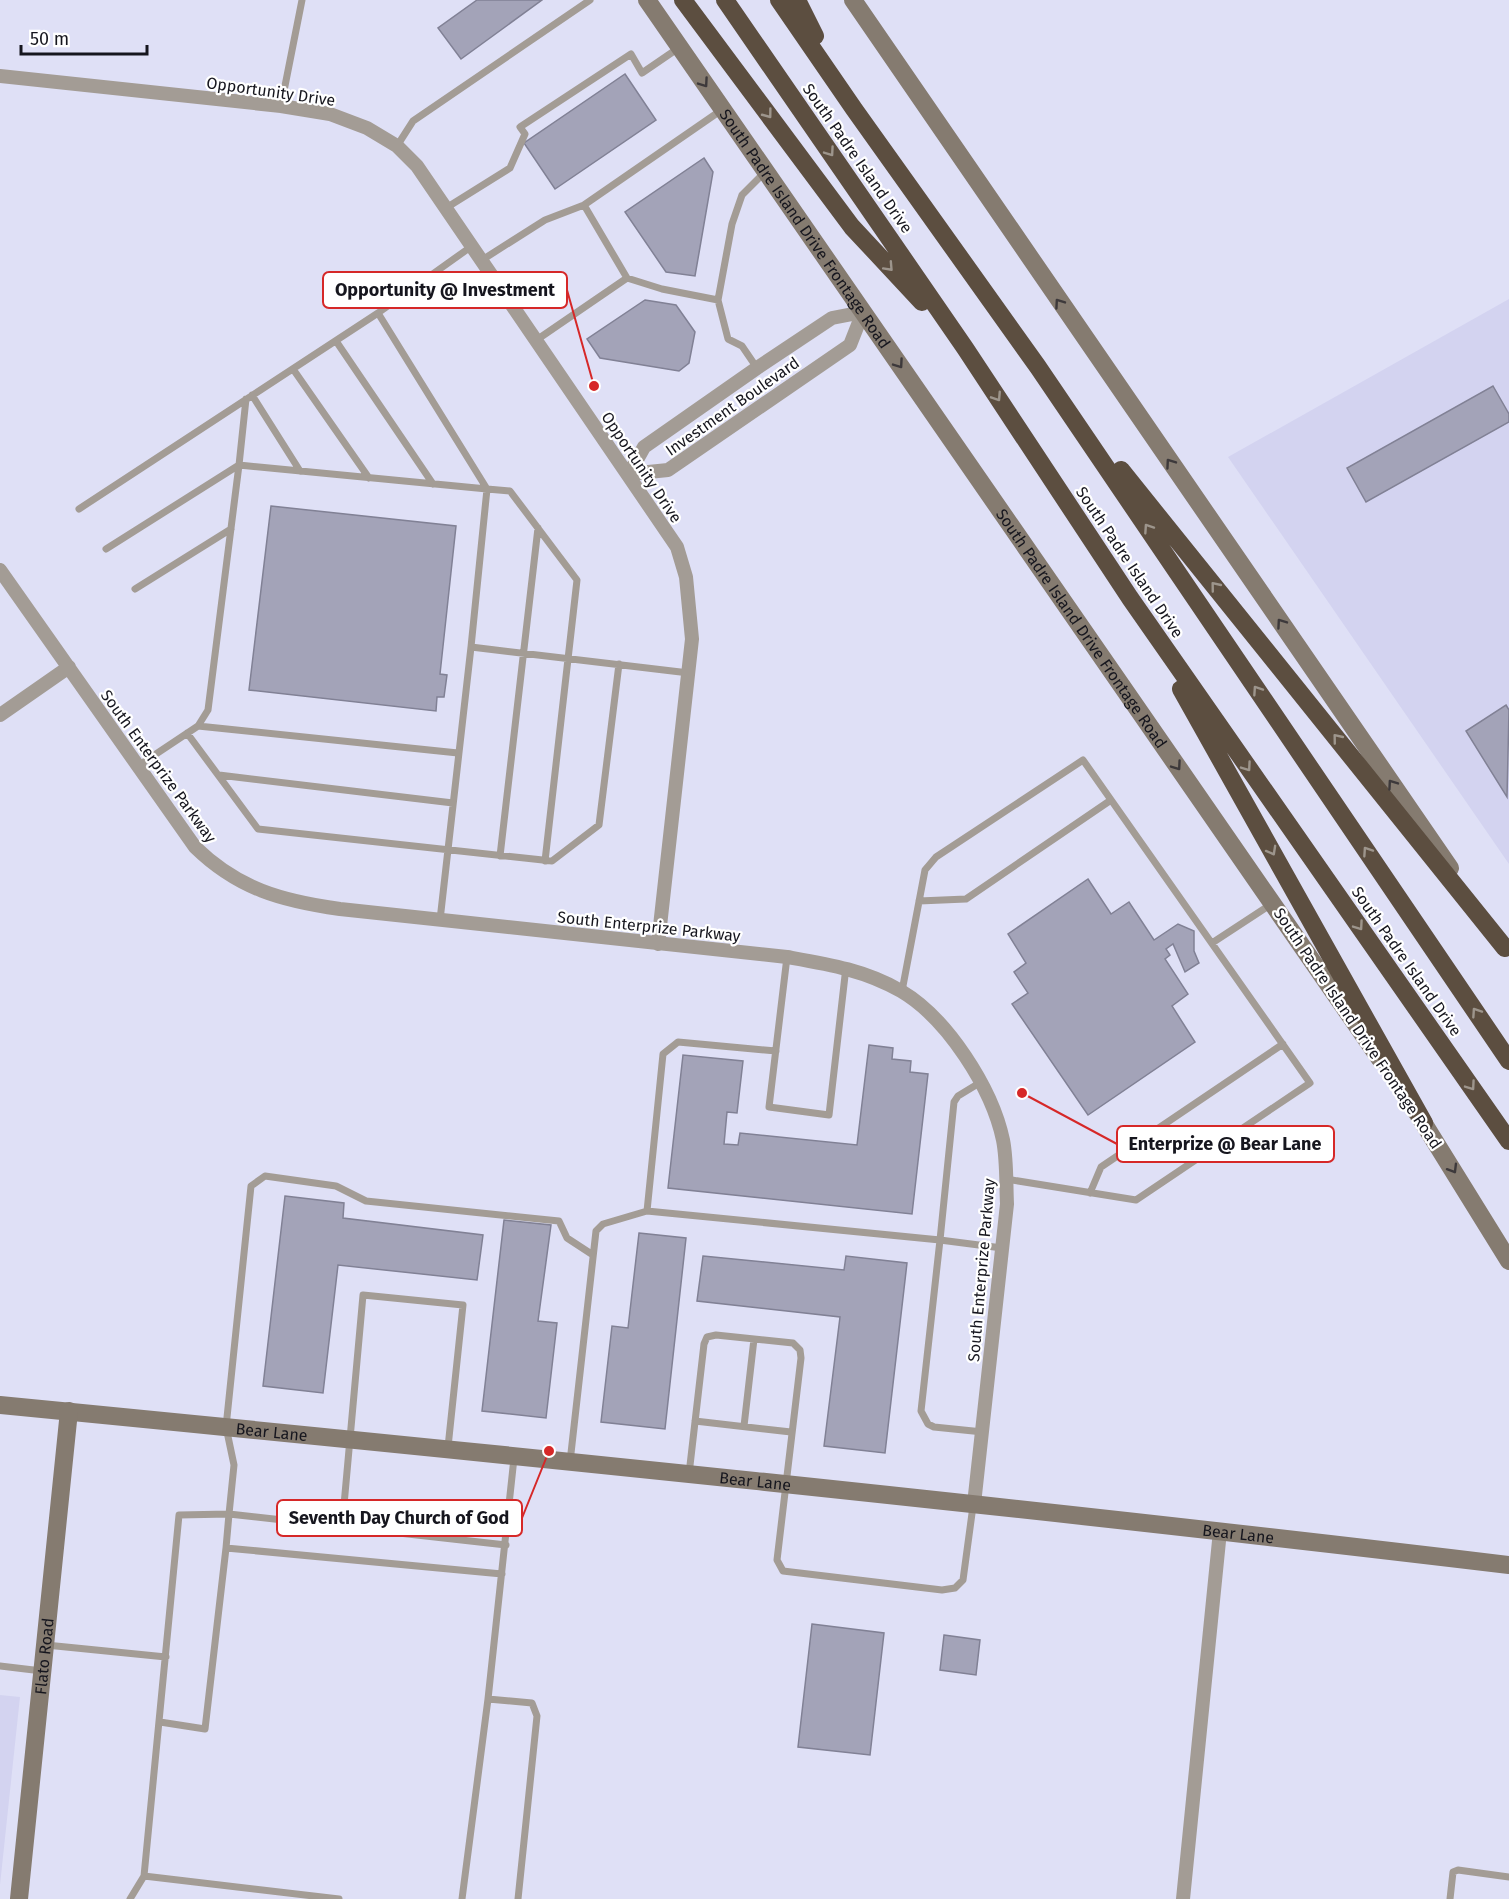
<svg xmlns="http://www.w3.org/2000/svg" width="1509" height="1899" font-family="'Fira Sans',sans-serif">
<rect width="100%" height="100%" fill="#dfe0f6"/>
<path fill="#d3d3f0" d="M1509 299V864L1228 457Z
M0 1695 20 1697 0 1885Z"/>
<path fill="#a3a3b8" stroke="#818195" stroke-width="1.5" d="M477 0H542L461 59 438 28Z
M625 74 656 120 555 189 524 143Z
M704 158 713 172 695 276 666 272 625 212Z
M645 300 676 305 695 332 689 363 679 371 600 358 587 339Z
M1493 386 1509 414V422L1366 502 1347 468Z
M271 506 456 526 440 674 447 675 444 697H437L436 711 249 690Z
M1506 705 1509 710 1507 797 1466 731Z
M1088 879 1111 914 1129 902 1154 940 1178 924 1194 931V951L1199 963 1185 972 1173 944 1166 949 1170 955 1165 959 1188 994 1172 1006 1195 1042 1088 1115 1012 1004 1028 993 1014 972 1026 963 1008 934Z
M869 1045 893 1048 892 1059 911 1061 910 1072 928 1074 912 1214 668 1188 683 1055 743 1061 737 1113 727 1112 724 1144 738 1145 740 1133 857 1145Z
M285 1196 344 1203 343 1218 483 1235 477 1280 338 1265 323 1393 263 1386Z
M504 1220 551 1225 538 1321 557 1323 546 1418 482 1411Z
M639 1233 686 1238 665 1429 601 1422 612 1326 628 1328Z
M703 1256 844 1270 846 1256 907 1263 885 1453 824 1446 840 1317 697 1301Z
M812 1624 884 1633 870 1755 798 1747Z
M944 1635 980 1640 976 1675 940 1670Z"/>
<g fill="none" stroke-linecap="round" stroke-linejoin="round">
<path stroke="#a39c95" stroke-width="7" d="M281 106 302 0
M397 146 413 121 590 0
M446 208 510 168 525 134 520 127 631 54 642 73 680 47
M472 246 378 313 487 489 510 491 577 580 545 861
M482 260 545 220 584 205
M627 278 584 205 723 109
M336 341 433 484
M535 341 627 278 662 289 718 300
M757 368 742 346 728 339 718 300 732 224 742 195 765 172
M293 369 369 478
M252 395 300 471
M79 509 378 313
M106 549 239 465 246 399
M135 589 231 529
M198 726 458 753
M187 733 258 829 552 861 599 825 619 664
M138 766 198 726 208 710 239 465 487 489 471 647 689 673
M219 775 453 803
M500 856 538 528
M919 901 966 899 1111 800
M440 920 471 647
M1212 943 1270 905
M787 957 769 1107 829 1115 846 967
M902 991 925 870 936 857 1083 760 1310 1083 1136 1200 1006 1179
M776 1051 678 1042 663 1054 647 1211 940 1240 954 1102 958 1096 981 1082
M1090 1193 1101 1167 1283 1044
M695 1421 791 1432
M744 1426 754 1339
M983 1432 934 1427 928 1424 921 1411 940 1240 1002 1248
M570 1462 596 1231 603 1224 647 1211
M689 1474 704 1344 707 1337 716 1335 793 1343 800 1350 801 1358 777 1560 783 1571 942 1590 955 1588 963 1580 973 1506
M342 1527 363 1295 463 1305 448 1447
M502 1574 226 1548 229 1514 506 1545
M46 1645 166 1657
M0 1666 42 1671
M488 1699 532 1703 537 1716 518 1899
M160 1722 205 1729 226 1548
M144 1876 179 1515 229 1514 234 1465 226 1427 251 1186 265 1176 336 1186 366 1201 559 1221 567 1238 593 1255
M130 1899 144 1876 339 1899
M462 1899 488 1699 514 1458
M1450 1899 1453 1872 1458 1870 1509 1877"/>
<path stroke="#a39c95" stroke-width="14" d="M0 76 281 106 330 114 367 128 397 146 417 166 677 547 686 577 692 639 658 944
M863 312 850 345 668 470 629 474 644 447 757 368 832 318Z
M0 570 195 847C238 889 282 901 340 909L787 957C827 964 865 970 901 991 947 1018 992 1088 1003 1140 1007 1160 1006 1183 1007 1204L974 1504
M0 715 69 667
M1183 1899 1220 1531"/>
<g stroke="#857b70" stroke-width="18">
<path id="s1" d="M647 0 1380 1059"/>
<path d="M853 0 1450 868"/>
<path d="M1416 1111 1509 1261"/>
<path id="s2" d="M0 1405C503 1454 1007 1505 1509 1565"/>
<path id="s3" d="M19 1899 69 1411"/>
</g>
<path stroke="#5c4e40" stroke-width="18" d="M683 0 852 227 922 302
M725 0 965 348 1130 598 1509 1141
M779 0 854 109 1038 367 1509 1061
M797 0 815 36
M1121 470 1505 948
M1181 689 1424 1123"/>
</g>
<defs><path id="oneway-chevron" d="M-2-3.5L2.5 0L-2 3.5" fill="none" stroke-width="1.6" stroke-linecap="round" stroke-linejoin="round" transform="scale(1.5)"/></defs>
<g stroke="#3d393b">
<use href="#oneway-chevron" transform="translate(704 83) rotate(55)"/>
<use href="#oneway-chevron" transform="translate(1059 303) rotate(-125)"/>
<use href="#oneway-chevron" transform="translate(899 364) rotate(55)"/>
<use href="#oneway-chevron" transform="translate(1170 463) rotate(-125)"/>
<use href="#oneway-chevron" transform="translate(1281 623) rotate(-125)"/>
<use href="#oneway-chevron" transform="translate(1177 766) rotate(55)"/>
<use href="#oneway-chevron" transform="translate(1392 784) rotate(-125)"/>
<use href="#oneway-chevron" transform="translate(1453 1169) rotate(59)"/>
</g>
<g stroke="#9d958c">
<use href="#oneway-chevron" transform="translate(768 114) rotate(53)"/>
<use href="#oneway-chevron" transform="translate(830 152) rotate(55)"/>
<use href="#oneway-chevron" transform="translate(889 267) rotate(47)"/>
<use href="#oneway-chevron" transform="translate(997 397) rotate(57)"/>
<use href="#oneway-chevron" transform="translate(1148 528) rotate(-124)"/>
<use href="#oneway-chevron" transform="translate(1215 586) rotate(-129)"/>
<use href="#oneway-chevron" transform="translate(1257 690) rotate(-124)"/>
<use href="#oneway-chevron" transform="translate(1337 738) rotate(-129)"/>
<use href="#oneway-chevron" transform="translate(1247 767) rotate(55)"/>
<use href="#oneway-chevron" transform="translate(1272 851) rotate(61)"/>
<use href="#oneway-chevron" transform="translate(1367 851) rotate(-124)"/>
<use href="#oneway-chevron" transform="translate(1359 926) rotate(55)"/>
<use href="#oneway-chevron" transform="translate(1476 1012) rotate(-124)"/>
<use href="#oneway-chevron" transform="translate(1471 1086) rotate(55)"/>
</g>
<g text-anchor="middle" stroke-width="4.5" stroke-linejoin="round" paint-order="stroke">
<g font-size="16" fill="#16161e" stroke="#fff">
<text transform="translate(271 91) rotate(8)" y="6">Opportunity Drive</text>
<text transform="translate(858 158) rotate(55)" y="6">South Padre Island Drive</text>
<text dy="6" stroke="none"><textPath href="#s1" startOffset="278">South Padre Island Drive Frontage Road</textPath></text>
<text transform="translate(732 406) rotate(-35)" y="6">Investment Boulevard</text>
<text transform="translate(642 467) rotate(56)" y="6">Opportunity Drive</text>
<text transform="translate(1130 562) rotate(56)" y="6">South Padre Island Drive</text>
<text dy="6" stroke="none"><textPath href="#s1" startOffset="764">South Padre Island Drive Frontage Road</textPath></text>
<text transform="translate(159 766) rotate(54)" y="6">South Enterprize Parkway</text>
<text transform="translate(649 926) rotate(6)" y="6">South Enterprize Parkway</text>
<text transform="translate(1407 961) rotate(55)" y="6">South Padre Island Drive</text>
<text transform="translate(1358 1028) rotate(56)" y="6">South Padre Island Drive Frontage Road</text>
<text transform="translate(981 1270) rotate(-85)" y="6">South Enterprize Parkway</text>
<text dy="6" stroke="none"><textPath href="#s2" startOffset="273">Bear Lane</textPath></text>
<text dy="6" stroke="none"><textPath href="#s2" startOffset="759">Bear Lane</textPath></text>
<text dy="6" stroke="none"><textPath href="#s2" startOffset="1245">Bear Lane</textPath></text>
<text dy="6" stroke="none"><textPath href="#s3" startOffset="244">Flato Road</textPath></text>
</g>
</g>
<path fill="none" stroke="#d62828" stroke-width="2" d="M594 386L567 290M1022 1093L1117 1144M549 1451L522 1518"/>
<g fill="#d62828" stroke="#fff" stroke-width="2">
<circle cx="594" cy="386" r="6"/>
<circle cx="1022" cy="1093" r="6"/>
<circle cx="549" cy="1451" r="6"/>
</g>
<g fill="#fff" stroke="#d62828" stroke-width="2">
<rect x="323" y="272" width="244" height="36" rx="6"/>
<rect x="1117" y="1126" width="217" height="36" rx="6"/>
<rect x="277" y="1500" width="245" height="36" rx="6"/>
</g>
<g font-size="18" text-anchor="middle" font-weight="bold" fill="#16161e">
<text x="445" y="296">Opportunity @ Investment</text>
<text x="1225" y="1150">Enterprize @ Bear Lane</text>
<text x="399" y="1524">Seventh Day Church of God</text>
</g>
<path d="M21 45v9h126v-9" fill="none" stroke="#16161e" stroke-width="3"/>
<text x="30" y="45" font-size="18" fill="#16161e" stroke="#ffffff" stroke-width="4.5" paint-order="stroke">50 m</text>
</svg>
